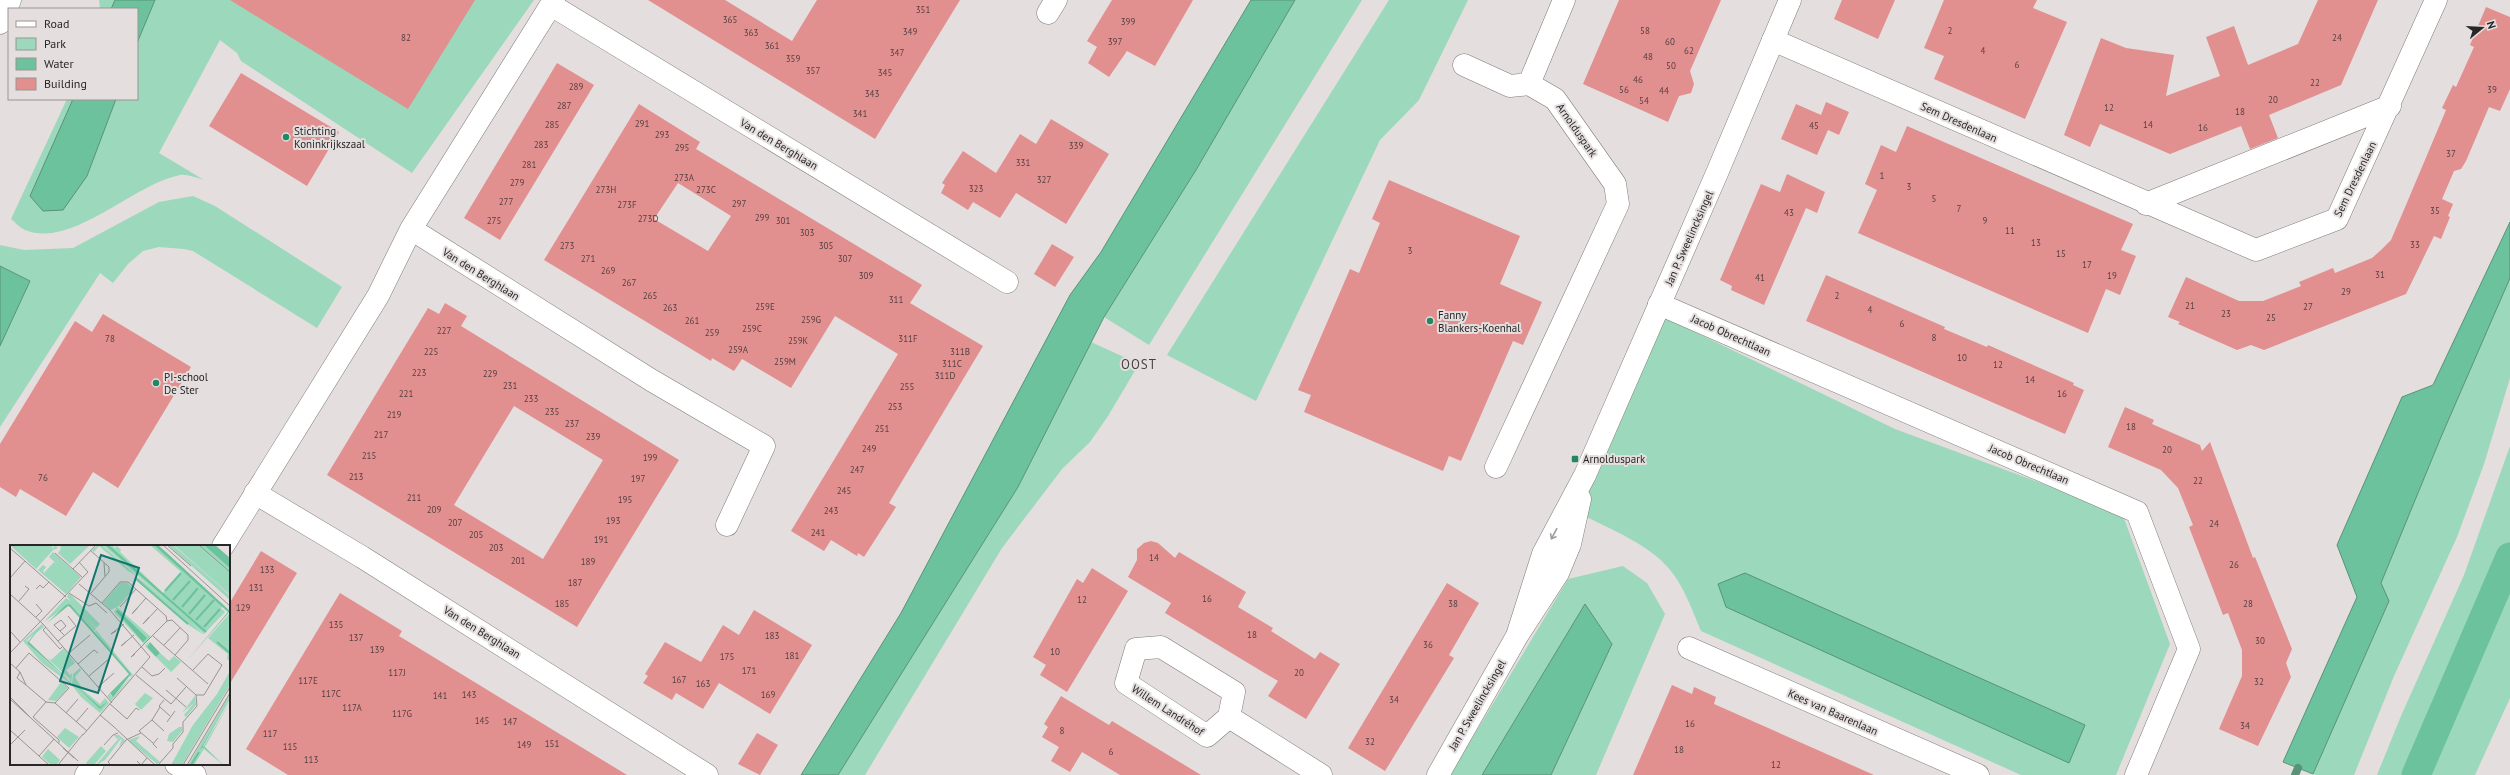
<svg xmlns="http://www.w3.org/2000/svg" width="2510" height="775" font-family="'PT Sans',sans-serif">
<rect width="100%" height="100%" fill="#e4dede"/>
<path fill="#9cd8bb" d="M99 0H115L111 9H100Z
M155 0H534L412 173 241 61 237 53 220 40 159 153 204 180C197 178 187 174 180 175 133 184 72 249 25 230 20 228 15 222 11 219L67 99H73L56 140 87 176 116 99H137V43Z
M1295 0H1362L1149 345 1104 317 1196 170Z
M1389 0H1468L1419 100 1380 140 1256 401 1167 355Z
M193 196 215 206 342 287 317 328 193 251 184 249 159 247 143 251 128 264 113 283 100 273 0 427V346L30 281 0 266V245L24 250 73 248 159 202Z
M2510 278V378L2484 464 2457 537 2394 676 2354 775H2315L2313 774 2389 601 2381 583 2441 437Z
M1662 316 1895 429 2122 513 2170 644 2116 775H2021L1701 631C1693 612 1686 592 1674 575 1653 545 1611 530 1579 513Z
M1091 342 1139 364 1108 416 1090 442 1062 469 1002 548 865 775H838L1018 487Z
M2510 446V698L2475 775H2377L2401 716 2464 575Z
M1623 566 1647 583 1665 614 1596 775H1551L1612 644 1585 604 1482 775H1450L1568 579Z"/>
<path fill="#6cc29c" stroke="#589379" d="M115 0H155L137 43V9H111Z
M1251 0H1295L1196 170 1104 317 1018 487 838 775H801L901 613 1070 295 1101 252Z
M73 99H116L87 176 63 210 43 211 30 196Z
M2510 222V278L2441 437 2381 583 2389 601 2313 774 2283 762 2357 597 2337 545 2402 397 2433 385Z
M0 266 30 281 0 346Z
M1745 573 2085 725 2069 763 1726 607 1718 584Z
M1585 604 1612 644 1551 775H1482Z"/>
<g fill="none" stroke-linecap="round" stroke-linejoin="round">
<path stroke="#589379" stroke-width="8" d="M2295 775 2298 768"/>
<path stroke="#6cc29c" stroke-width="29" d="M2416 775 2510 557"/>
</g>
<path fill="#e28f8f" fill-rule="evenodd" d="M230 0H475L408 109Z
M648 0H725L792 41 817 0H960L875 139Z
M1112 0H1193L1155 66 1127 51 1109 77 1088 63 1097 47 1087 41Z
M1619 0H1721L1690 71 1694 84 1691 93 1679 96 1668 122 1583 84Z
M1842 0H1895L1878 39 1834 19Z
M1944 0H2037L2033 8 2067 22 2025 119 1934 79 1944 56 1924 48Z
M2318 0H2378L2341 85 2269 115 2278 138 2250 149 2241 126 2170 154 2100 124 2090 147 2064 135 2101 38 2126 48 2174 55 2166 96 2220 76 2206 37 2234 26 2248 65 2298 44Z
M2486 7 2510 17V89L2500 111 2489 107 2466 161 2461 169 2454 171 2442 199 2453 204 2448 216 2450 217 2441 239 2434 236 2406 294 2264 350 2251 345 2237 350 2178 324 2180 322 2168 317 2186 277 2239 301H2263L2301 286 2299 282 2333 268 2335 273 2372 258 2381 250 2391 240 2406 205 2446 110 2442 108 2453 85 2456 87 2474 47 2470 45Z
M557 63 594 85 500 240 464 218Z
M241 73 339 132 307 186 209 126Z
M1826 102 1849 112 1839 135 1828 130 1817 155 1781 139 1796 104 1821 115Z
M639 104 700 142 696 149 922 285 910 303 983 346 889 503 896 507 864 557 858 553 857 556 831 540 824 551 791 531 898 354 835 316 791 388 742 359 734 371 712 358 711 361 544 260ZM678 183 731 216 708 251 654 219Z
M1051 119 1109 154 1066 224 1016 193 1000 218 973 202 968 210 941 193 945 185 942 183 963 151 996 173 1020 134 1036 144Z
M1907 126 2133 224 2121 250 2136 256 2120 295 2106 289 2088 333 1858 233 1877 190 1865 184 1881 145 1896 152Z
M1787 174 1825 192 1817 213 1806 208 1764 305 1731 290 1732 286 1720 280 1761 184 1780 192Z
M1389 180 1520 236 1500 284 1542 302 1523 345 1513 341 1461 461 1449 456 1443 471 1304 412 1311 395 1298 390 1350 269 1359 273 1380 223 1372 219Z
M1052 244 1074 257 1055 287 1034 274Z
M1826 275 1945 327 1944 329 1987 347 1988 345 2074 383 2073 385 2084 390 2065 434 1806 321Z
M445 303 467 316 461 326 679 460 577 627 327 475 428 308 439 314ZM514 406 603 460 543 559 454 505Z
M103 314 191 367 118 488 93 472 66 516 20 489 16 497 0 487V444L75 321 92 332Z
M2125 407 2154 420 2152 424 2200 445 2202 451 2210 442 2253 558 2255 557 2292 649 2286 663 2291 677 2258 746 2219 729 2242 676V650L2228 613 2223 615 2189 527 2193 525 2178 488 2161 470 2108 447Z
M1151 541 1158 543 1175 558 1179 552 1246 592 1238 607 1273 628 1271 631 1315 659 1320 652 1340 664 1306 719 1268 696 1278 681 1165 613 1171 603 1128 577 1137 560V549L1144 543Z
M261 551 297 573 229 685V604Z
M1092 568 1128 591 1067 692 1040 675 1046 665 1033 657 1077 579 1083 583Z
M1447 583 1479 603 1449 655 1454 658 1385 771 1348 748Z
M340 593 402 631 399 636 627 775H288L246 749Z
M754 610 812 645 770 714 719 683 703 709 676 693 672 700 643 683 648 676 645 674 665 642 701 662 723 625 739 635Z
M1672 685 1692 694 1694 687 1716 697 1714 704 1874 775H1633Z
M1061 696 1109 725 1112 721 1201 775H1120L1082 752 1070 772 1051 761 1059 747 1042 737 1048 727 1044 724Z
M757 733 778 745 760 775 738 764Z"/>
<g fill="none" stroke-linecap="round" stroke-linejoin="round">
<defs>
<path id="street" d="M551 5 1007 282
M1048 13 1056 0
M0 23 10 0
M1773 40 2256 250 2337 219 2436 0
M1464 65 1510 86 1529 84
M2146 204 2390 106
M411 229 651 380 764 446 727 525
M1659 304 2137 512 2189 649 2136 775
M1496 467 1618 204 1615 184 1555 99 1529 84 1564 0
M255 493 362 557 707 775
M223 546 378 296 411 229 554 0
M1161 647 1234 692 1229 717 1207 736 1126 683 1136 649Z
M1689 648 1978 775
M1229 717 1321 775
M176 764 195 775
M86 775 93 764"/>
<path id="secondary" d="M1517 636 1543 554 1585 475 1717 173 1790 0
M1438 775 1517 636 1558 573 1570 544 1580 499"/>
</defs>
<use href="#street" stroke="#807b7a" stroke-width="23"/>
<use href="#secondary" stroke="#807b7a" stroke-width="23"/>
<use href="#street" stroke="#fff" stroke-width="22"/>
<use href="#secondary" stroke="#fff" stroke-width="22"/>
</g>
<defs><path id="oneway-shaft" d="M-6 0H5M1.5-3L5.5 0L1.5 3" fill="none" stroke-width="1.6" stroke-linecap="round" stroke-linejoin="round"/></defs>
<use stroke="#9e9d9d" href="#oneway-shaft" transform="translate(1554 534) rotate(118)"/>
<g fill="#228762" stroke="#e4dede" stroke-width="1.5">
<circle cx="286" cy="137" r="4"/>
<circle cx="1430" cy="321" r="4"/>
<circle cx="156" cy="383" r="4"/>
<rect x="1571" y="455" width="8" height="8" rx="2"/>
</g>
<g text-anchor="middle" stroke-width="4" stroke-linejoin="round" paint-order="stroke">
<g font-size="9" fill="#564040">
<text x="923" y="13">351</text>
<text x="730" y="23">365</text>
<text x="1128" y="25">399</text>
<text x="1645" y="34">58</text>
<text x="1950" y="34">2</text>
<text x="910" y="35">349</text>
<text x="751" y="36">363</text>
<text x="406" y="41">82</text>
<text x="2337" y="41">24</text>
<text x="1115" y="45">397</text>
<text x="1670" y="45">60</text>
<text x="772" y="49">361</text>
<text x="1689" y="54">62</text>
<text x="1983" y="54">4</text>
<text x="897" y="56">347</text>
<text x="1648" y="60">48</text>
<text x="793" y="62">359</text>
<text x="2017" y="68">6</text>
<text x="1671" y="69">50</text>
<text x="813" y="74">357</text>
<text x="885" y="76">345</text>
<text x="1638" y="83">46</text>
<text x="2315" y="86">22</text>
<text x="576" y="90">289</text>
<text x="1624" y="93">56</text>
<text x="2492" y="93">39</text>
<text x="1664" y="94">44</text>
<text x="872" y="97">343</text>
<text x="2273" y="103">20</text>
<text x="1644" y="104">54</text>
<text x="564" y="109">287</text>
<text x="2109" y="111">12</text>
<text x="2240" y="115">18</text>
<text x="860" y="117">341</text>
<text x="642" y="127">291</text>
<text x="552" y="128">285</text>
<text x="2148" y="128">14</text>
<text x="1814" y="129">45</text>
<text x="2203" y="131">16</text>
<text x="662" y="138">293</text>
<text x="541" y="148">283</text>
<text x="1076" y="149">339</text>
<text x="682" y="151">295</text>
<text x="2451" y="157">37</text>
<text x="1023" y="166">331</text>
<text x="529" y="168">281</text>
<text x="1882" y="179">1</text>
<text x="684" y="181">273A</text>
<text x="1044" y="183">327</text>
<text x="517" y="186">279</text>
<text x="1909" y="190">3</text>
<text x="976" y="192">323</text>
<text x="606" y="193">273H</text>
<text x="706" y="193">273C</text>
<text x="1934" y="202">5</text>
<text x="506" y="205">277</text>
<text x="739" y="207">297</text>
<text x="627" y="208">273F</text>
<text x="1959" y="212">7</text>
<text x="2435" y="214">35</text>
<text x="1789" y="216">43</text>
<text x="762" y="221">299</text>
<text x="648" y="222">273D</text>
<text x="494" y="224">275</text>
<text x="783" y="224">301</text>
<text x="1985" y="224">9</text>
<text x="2010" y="234">11</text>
<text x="807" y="236">303</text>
<text x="2036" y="246">13</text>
<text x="2415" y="248">33</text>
<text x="567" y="249">273</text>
<text x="826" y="249">305</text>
<text x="1410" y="254">3</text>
<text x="2061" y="257">15</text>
<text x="588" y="262">271</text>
<text x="845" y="262">307</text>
<text x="2087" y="268">17</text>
<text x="608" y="274">269</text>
<text x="2380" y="278">31</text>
<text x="866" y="279">309</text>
<text x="2112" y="279">19</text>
<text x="1760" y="281">41</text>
<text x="629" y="286">267</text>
<text x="2346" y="295">29</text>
<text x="650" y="299">265</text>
<text x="1837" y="299">2</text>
<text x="896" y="303">311</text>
<text x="2190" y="309">21</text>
<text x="765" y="310">259E</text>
<text x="2308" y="310">27</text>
<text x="670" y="311">263</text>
<text x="1870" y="313">4</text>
<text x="2226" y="317">23</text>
<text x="2271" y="321">25</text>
<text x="811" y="323">259G</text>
<text x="692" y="324">261</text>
<text x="1902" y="327">6</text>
<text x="752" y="332">259C</text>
<text x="444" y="334">227</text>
<text x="712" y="336">259</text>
<text x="1934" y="341">8</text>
<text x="110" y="342">78</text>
<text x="908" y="342">311F</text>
<text x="798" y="344">259K</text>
<text x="738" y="353">259A</text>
<text x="431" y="355">225</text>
<text x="960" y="355">311B</text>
<text x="1962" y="361">10</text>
<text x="785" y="365">259M</text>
<text x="952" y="367">311C</text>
<text x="1998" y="368">12</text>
<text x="419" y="376">223</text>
<text x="490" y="377">229</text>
<text x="945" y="379">311D</text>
<text x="2030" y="383">14</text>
<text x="510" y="389">231</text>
<text x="907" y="390">255</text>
<text x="406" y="397">221</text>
<text x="2062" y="397">16</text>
<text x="531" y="402">233</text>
<text x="895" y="410">253</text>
<text x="552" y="415">235</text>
<text x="394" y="418">219</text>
<text x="572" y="427">237</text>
<text x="2131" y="430">18</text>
<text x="882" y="432">251</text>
<text x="381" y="438">217</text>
<text x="593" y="440">239</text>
<text x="869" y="452">249</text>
<text x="2167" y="453">20</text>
<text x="369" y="459">215</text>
<text x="650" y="461">199</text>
<text x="857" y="473">247</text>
<text x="356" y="480">213</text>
<text x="43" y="481">76</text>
<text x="638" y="482">197</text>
<text x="2198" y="484">22</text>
<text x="844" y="494">245</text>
<text x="414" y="501">211</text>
<text x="625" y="503">195</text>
<text x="434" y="513">209</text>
<text x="831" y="514">243</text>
<text x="613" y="524">193</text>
<text x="455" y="526">207</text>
<text x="2214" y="527">24</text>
<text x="818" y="536">241</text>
<text x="476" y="538">205</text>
<text x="601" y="543">191</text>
<text x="496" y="551">203</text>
<text x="1154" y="561">14</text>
<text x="518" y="564">201</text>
<text x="588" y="565">189</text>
<text x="2234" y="568">26</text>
<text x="267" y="573">133</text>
<text x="575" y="586">187</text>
<text x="256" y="591">131</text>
<text x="1207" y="602">16</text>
<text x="1082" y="603">12</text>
<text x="562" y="607">185</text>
<text x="1453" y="607">38</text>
<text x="2248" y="607">28</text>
<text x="243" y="611">129</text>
<text x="336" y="628">135</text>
<text x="1252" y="638">18</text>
<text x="772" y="639">183</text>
<text x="356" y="641">137</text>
<text x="2260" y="644">30</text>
<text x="1428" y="648">36</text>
<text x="377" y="653">139</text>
<text x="1055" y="655">10</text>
<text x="792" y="659">181</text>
<text x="727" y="660">175</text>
<text x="749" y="674">171</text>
<text x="397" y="676">117J</text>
<text x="1299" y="676">20</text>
<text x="679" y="683">167</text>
<text x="308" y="684">117E</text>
<text x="2259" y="685">32</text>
<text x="703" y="687">163</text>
<text x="331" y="697">117C</text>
<text x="469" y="698">143</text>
<text x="768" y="698">169</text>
<text x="440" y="699">141</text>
<text x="1394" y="703">34</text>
<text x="352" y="711">117A</text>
<text x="402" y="717">117G</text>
<text x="482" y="724">145</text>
<text x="510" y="725">147</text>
<text x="1690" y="727">16</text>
<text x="2245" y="729">34</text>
<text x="1062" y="734">8</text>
<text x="270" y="737">117</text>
<text x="1370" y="745">32</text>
<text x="552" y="747">151</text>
<text x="524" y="748">149</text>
<text x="290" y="750">115</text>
<text x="1679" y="753">18</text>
<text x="1111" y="755">6</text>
<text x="311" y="763">113</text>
<text x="1776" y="768">12</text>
</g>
<g font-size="11" fill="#282626" stroke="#e4dede">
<text transform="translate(1959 122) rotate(24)" y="4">Sem Dresdenlaan</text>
<text transform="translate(1577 130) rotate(55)" y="4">Arnolduspark</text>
<text transform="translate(779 144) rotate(31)" y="4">Van den Berghlaan</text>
<text transform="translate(2355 179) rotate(-64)" y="4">Sem Dresdenlaan</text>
<text transform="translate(1689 238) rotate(-66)" y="4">Jan P. Sweelincksingel</text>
<text transform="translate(481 274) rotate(32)" y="4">Van den Berghlaan</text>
<text transform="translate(1731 335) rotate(24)" y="4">Jacob Obrechtlaan</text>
<text transform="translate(2029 464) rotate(23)" y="4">Jacob Obrechtlaan</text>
<text transform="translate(482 632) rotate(32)" y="4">Van den Berghlaan</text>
<text transform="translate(1477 705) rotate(-60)" y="4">Jan P. Sweelincksingel</text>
<text transform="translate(1168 710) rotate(33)" y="4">Willem Landréhof</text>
<text transform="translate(1833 712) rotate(24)" y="4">Kees van Baarenlaan</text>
</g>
<g font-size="11" fill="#282626" stroke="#e4dede" text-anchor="start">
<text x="294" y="135">Stichting<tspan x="294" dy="13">Koninkrijkszaal</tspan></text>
<text x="1438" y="319">Fanny<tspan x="1438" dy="13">Blankers-Koenhal</tspan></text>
<text x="164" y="381">PI-school<tspan x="164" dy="13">De Ster</tspan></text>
<text x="1583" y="463">Arnolduspark</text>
</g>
<g font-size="13" letter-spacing="1" fill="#464141" stroke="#e4dede">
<text x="1139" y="369">OOST</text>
</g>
</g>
<g transform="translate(10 545)">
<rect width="220" height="220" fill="#e4dede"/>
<path d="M0 0H41L43 5 42 0 44 4V0H45L48 3 43 5 26 24ZM49 0H80L60 19 48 8 51 4 49 2 52 3ZM88 0H92L127 31 118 26 89 1 84 7 82 5ZM93 0H102L105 3 107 1 111 5 110 7 153 48 171 27 140 0H144L214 61 211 63 215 67 194 89ZM158 0H163L206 38 220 51V55ZM164 0H195L220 22V50ZM43 7 71 32 56 49 28 25 33 20 36 22 33 26 34 28 44 17 47 19 39 12ZM128 32 173 70 194 90 177 79 127 34ZM110 38H117L124 44 109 61 101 65 93 58ZM59 48 90 79 86 83 57 52ZM56 53 65 59 86 84 84 86 60 59 34 77ZM107 62 141 92 134 99 104 67ZM220 68V116L217 114 218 109 198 93ZM32 79 34 82 18 94 17 98 60 137V134L37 113 41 115 54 103 65 118 56 125 60 130 62 128 61 139 32 118 13 96ZM86 85 123 130 101 156 97 151 100 148 102 152 121 132 85 87ZM139 96 137 102 146 112 150 108 159 116 164 111 171 117 161 127 135 101ZM70 123 71 125 65 132 73 145 90 159 95 153 99 158 90 168 71 152 62 140 63 129ZM220 126V140L172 220H161L183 180 207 149ZM51 137 58 143 46 156 38 155ZM135 148 143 153 131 165 125 159ZM220 149V154L189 206 193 202 213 220 194 204 184 220H178ZM185 151 186 160 176 172 174 170 184 158 172 168ZM220 157 195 202 214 220 193 202ZM169 182H172V186L163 197 157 196 159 189ZM55 183 69 192 59 203 47 192ZM104 190H109L115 195 109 202 112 194 110 195 95 215 86 220 110 192 107 194ZM130 191 126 196 150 217 147 219 118 195ZM91 201 96 206 84 220H78L76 218ZM38 204 50 215 46 220H41L32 212Z" fill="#9cd8bb"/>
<path d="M144 0H148L157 8 220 66 176 117 218 67ZM194 0H205L220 13V23ZM60 59 121 129 103 152 100 148 119 129 60 62 58 61 36 79 56 60ZM108 65 137 93 133 97 106 66ZM31 81 19 97 61 137 17 98ZM140 97 150 108 146 112 137 102ZM64 139 90 162 97 157 90 164ZM220 154 193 201 213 220 193 202 189 206Z" fill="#6cc29c"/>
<path fill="none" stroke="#6cc29c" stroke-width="2" d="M97 0 196 87M125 33 178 79M155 46 171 28M163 55 180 36M172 62 188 43M179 69 195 50M186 75 204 55M194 82 210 64M207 97 220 108M181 220 189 207"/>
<path fill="none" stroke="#999494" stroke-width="1" d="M153 0 220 61M157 0 181 21M189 0 220 27M0 3 56 52M80 5 99 22V27L81 48M45 8 72 32M94 18 95 31M63 24 86 0M0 33 15 16M69 39 100 65M26 44 30 40 33 43 39 37M59 48 79 61 86 58 97 68M0 49 33 79 102 158M9 56 19 44 15 41M92 58 110 37H118L156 71 157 76M26 59 32 66 26 72M110 62 126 44M128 62 122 69 136 53M139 72 133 79 148 63M157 76 162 75 178 90V95L165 110M36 82 33 85 50 104 53 101M0 86 10 97M50 86 56 81 51 75 44 80 55 91M106 86 101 89 114 79M143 91 198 139M48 96 66 81 58 71M116 97 111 101 124 90M154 100 170 83M0 108 78 27 69 17M59 108 80 90M125 109 121 112 157 76M0 118 10 127 16 140 36 157 45 158 77 186M68 119 84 105 88 108M132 122 142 131 149 129 155 123M6 123 19 108 59 143 45 158M10 127 7 133 16 140M126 130 161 159 176 142M79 131 100 113M167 133 186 150M88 142 104 128M156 145 176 162M0 152 19 171M0 154 68 216M154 155 149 161 160 171M36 157 23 172 49 195V198M100 159 117 174 126 163 129 165M56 168 68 154M90 170 103 181M142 175 154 186M66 177 78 163M157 177 165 166M103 181 145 220M0 185 39 220M73 190 140 112 99 64M143 198 129 186 142 175 150 162M0 200 15 185M94 200 103 190 108 188M53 203 64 213M147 203 143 199 148 193M29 211 44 194M127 216 131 220 137 213M48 220 73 189M101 220 98 217 116 195 131 188M148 220 163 203V199L173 187V177L187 161 186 150H194L212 120 198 109 183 125M173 220 220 142M177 220 220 148"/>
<path fill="#0f766e" fill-opacity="0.15" stroke="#0f766e" stroke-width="2" d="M91 10 129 23 88 148 50 136Z"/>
<rect width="220" height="220" fill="none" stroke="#282626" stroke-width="2"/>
</g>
<rect x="8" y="8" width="130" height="92" fill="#e4dede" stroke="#999494"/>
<rect x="16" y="21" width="20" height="6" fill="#ffffff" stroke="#999494"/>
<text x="44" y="28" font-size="12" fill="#282626">Road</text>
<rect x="16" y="38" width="20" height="12" fill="#9cd8bb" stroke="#999494"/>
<text x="44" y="48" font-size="12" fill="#282626">Park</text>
<rect x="16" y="58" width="20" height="12" fill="#6cc29c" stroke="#999494"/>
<text x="44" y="68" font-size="12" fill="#282626">Water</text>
<rect x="16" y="78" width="20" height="12" fill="#e28f8f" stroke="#999494"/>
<text x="44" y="88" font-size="12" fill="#282626">Building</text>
<g transform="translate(2482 28) rotate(72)" stroke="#e4dede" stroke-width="3" paint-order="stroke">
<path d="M0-3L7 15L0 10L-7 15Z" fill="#282626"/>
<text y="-6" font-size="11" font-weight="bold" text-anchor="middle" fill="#282626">N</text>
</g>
</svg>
